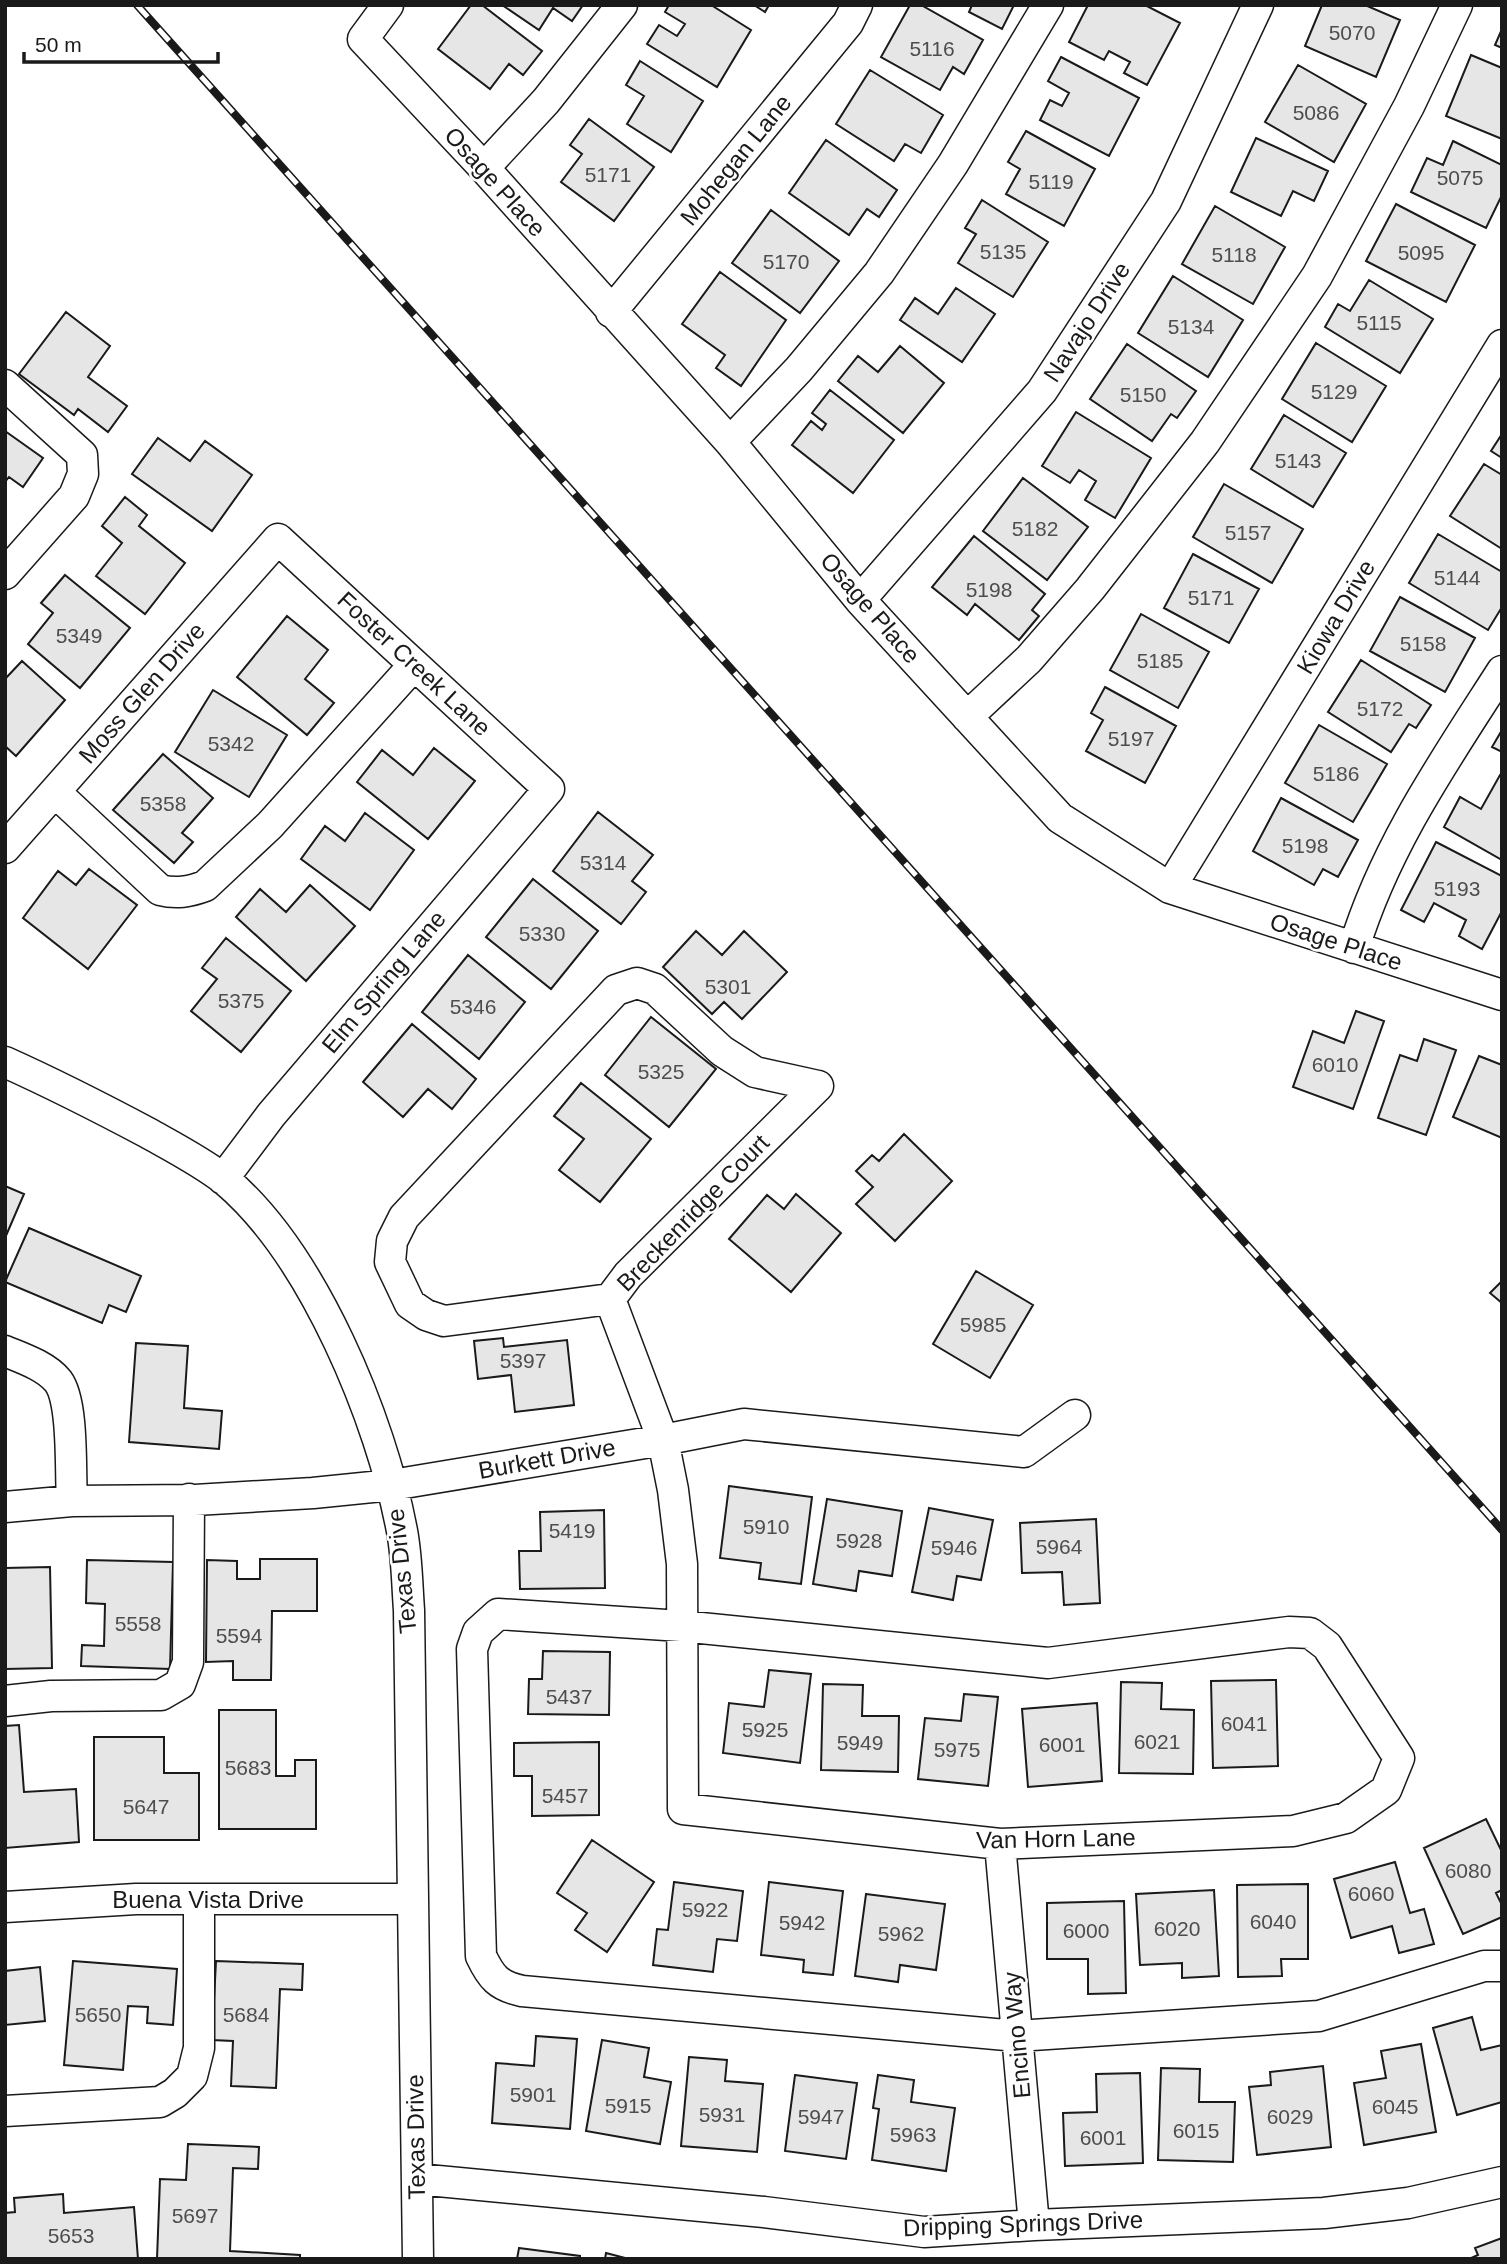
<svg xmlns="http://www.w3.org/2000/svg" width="1507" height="2264" font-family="Helvetica,sans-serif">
<rect width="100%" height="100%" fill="#fff"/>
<path fill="#e6e6e6" stroke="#1a1a1a" stroke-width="2" d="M471 5H482L542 51 523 75 509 64 490 89 438 49Z
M502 5H583L572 21 553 8 539 30Z
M669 5H711L751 30 717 87 647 44 659 25 677 36 685 24 665 12Z
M754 5H769L765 12Z
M910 5H921L983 40 964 74 953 67 940 90 881 57Z
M972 5H1014L1002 29 969 12Z
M1088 5H1145L1180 23 1147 85 1124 73 1130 62 1109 51 1104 60 1069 42Z
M1322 5H1365L1400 20 1376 77 1305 46Z
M1502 29V48L1495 45Z
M1471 55 1502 68V139L1446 116Z
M1061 57 1139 98 1109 156 1040 120 1050 100 1062 106 1069 93 1048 81Z
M640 61 703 101 671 152 627 124 644 96 626 85Z
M1298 65 1366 104 1334 162 1265 122Z
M870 70 943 115 921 153 905 144 894 161 836 124Z
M589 119 654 167 614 221 561 182 582 154 570 145Z
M1026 131 1095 169 1064 226 1006 194 1020 169 1008 162Z
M1256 138 1328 171 1314 201 1293 191 1281 216 1231 192Z
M826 140 897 190 879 217 867 209 849 235 789 193Z
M1453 141 1502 165V195L1486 228 1411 192 1427 158 1443 165Z
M982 200 1048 242 1013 297 958 263 976 234 965 228Z
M1396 204 1475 245 1446 302 1366 261Z
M1215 206 1285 247 1253 304 1182 264Z
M771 210 839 261 800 313 732 263Z
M720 272 786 320 741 386 716 368 725 355 682 324Z
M1173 276 1243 320 1208 377 1138 333Z
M1369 280 1433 319 1400 373 1325 327 1338 304 1350 311Z
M956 288 995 314 962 362 900 320 915 298 938 314Z
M66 312 110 346 88 377 127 406 108 432 78 409 74 415 19 374Z
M1316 343 1386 386 1352 442 1282 399Z
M1127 344 1196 391 1177 418 1171 414 1152 441 1090 399Z
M900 346 944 383 903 433 838 381 858 356 878 372Z
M830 390 894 440 853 493 792 445 811 421 822 430 826 424 812 413Z
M1076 412 1151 458 1115 518 1085 500 1096 481 1079 470 1070 483 1042 466Z
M1284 415 1346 453 1313 507 1251 469Z
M5 431 43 458 23 487 9 477 5 482Z
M1502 434V458L1491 451Z
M158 438 190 461 205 441 252 475 212 531 132 474Z
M1484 464 1502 475V549L1450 516Z
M1023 478 1088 527 1047 580 983 531Z
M1224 484 1303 529 1272 583 1193 537Z
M125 497 147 515 139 526 185 563 145 614 96 576 122 543 102 526Z
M1438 534 1502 572V607L1488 630 1409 583Z
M974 536 1045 594 1032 610 1039 616 1019 640 975 604 967 615 932 587Z
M1193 554 1259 589 1229 643 1164 608Z
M65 575 130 628 80 688 28 644 53 613 41 603Z
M1400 597 1475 638 1445 692 1370 651Z
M1141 614 1209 652 1178 708 1110 670Z
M287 616 328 650 305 679 334 703 307 735 237 677Z
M1361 660 1431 705 1416 728 1409 724 1391 752 1328 712Z
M22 661 65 700 16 756 5 746V679Z
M1105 687 1176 726 1145 783 1086 751 1103 720 1091 713Z
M213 690 287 735 249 797 175 752Z
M1319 725 1387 764 1353 822 1285 783Z
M1502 730V752L1492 747Z
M434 748 475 781 428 839 357 782 382 750 413 775Z
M163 754 213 798 182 833 193 842 174 863 113 810Z
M1500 775 1502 776V860L1444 827 1460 797 1481 809Z
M1281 798 1358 840 1338 877 1323 869 1314 885 1253 851Z
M598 812 653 855 632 881 646 892 621 924 553 871Z
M365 813 414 850 370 910 301 859 325 826 345 841Z
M1436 842 1502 876V911L1482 949 1459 936 1466 920 1434 903 1424 922 1401 910Z
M89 869 137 905 88 969 23 918 58 871 76 885Z
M533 879 598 931 551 989 486 937Z
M310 885 355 926 306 981 236 917 260 889 286 912Z
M696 931 722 955 744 931 787 972 742 1019 724 1002 712 1014 663 967Z
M226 938 291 991 241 1052 191 1011 217 979 202 968Z
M468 955 525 1002 479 1059 422 1012Z
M1356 1011 1384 1021 1353 1109 1293 1087 1313 1031 1344 1043Z
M651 1017 716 1069 669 1127 605 1075Z
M412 1024 476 1079 452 1109 428 1089 403 1117 363 1082Z
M1424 1039 1456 1050 1426 1135 1378 1118 1400 1055 1417 1061Z
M1479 1056 1502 1065V1138L1453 1117Z
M581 1083 651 1139 600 1202 559 1170 584 1139 554 1116Z
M904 1134 952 1181 895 1241 856 1204 873 1187 856 1171 872 1155 879 1161Z
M5 1186 24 1194 5 1238Z
M796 1194 841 1233 791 1292 729 1239 767 1195 784 1209Z
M29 1228 141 1276 126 1312 109 1305 102 1323 5 1282Z
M976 1271 1033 1305 990 1378 933 1344Z
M1502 1281V1303L1490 1293Z
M503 1338 504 1347 567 1340 574 1405 515 1412 511 1375 478 1379 474 1341Z
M136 1343 188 1346 184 1408 222 1411 219 1449 129 1442Z
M729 1486 812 1497 801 1584 759 1579 761 1563 720 1558Z
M827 1499 902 1511 892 1576 859 1571 856 1591 813 1584Z
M929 1508 993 1520 981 1580 957 1576 953 1600 912 1592Z
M604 1510 605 1588 520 1589 519 1551H541L540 1512Z
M1096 1519 1100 1603 1064 1605 1062 1572 1022 1573 1020 1523Z
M260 1559H317V1611H272L271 1680H233V1661L206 1662 207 1560 237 1561V1579H260Z
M87 1560 173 1562 170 1669 81 1666 82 1645 104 1646 105 1604 86 1603Z
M50 1567 52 1668 5 1669V1568Z
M543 1651 610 1652 609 1715 528 1714 529 1679H542Z
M769 1670 811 1674 800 1763 723 1753 729 1703 764 1707Z
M1276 1680 1278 1766 1213 1768 1211 1681Z
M1121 1682 1162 1683 1161 1709 1194 1710 1193 1774 1119 1773Z
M823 1684 863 1685 862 1716H899L898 1772 821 1770Z
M964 1694 998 1697 988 1786 918 1779 925 1718 961 1721Z
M1097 1703 1102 1781 1028 1787 1022 1709Z
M219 1710H276V1776H295V1760H316V1829H219Z
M19 1725 24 1792 76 1789 79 1842 5 1848V1726Z
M94 1737H164V1773H199V1840H94Z
M599 1742V1815L532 1816V1776H514V1743Z
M1486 1819 1502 1852V1890L1496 1893 1502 1905V1917L1463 1934 1424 1848Z
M592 1840 654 1882 607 1952 575 1930 587 1913 557 1893Z
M1395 1862 1410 1913 1424 1909 1434 1944 1399 1953 1392 1926 1351 1938 1334 1879Z
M674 1882 743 1891 737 1941 717 1939 713 1972 653 1965 657 1929 668 1930Z
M769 1882 843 1891 833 1975 803 1972 804 1960 761 1955Z
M1308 1884V1959H1281L1282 1976 1238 1977 1237 1885Z
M1214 1890 1219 1976 1182 1978V1963L1140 1965 1136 1894Z
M866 1894 945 1904 936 1970 900 1965 898 1982 855 1976Z
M1124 1901 1126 1993 1088 1994V1959H1047V1903Z
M73 1961 177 1969 173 2025 147 2023 148 2007 128 2006 123 2070 64 2065Z
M216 1961 303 1964 302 1990 280 1989 276 2088 231 2086 233 2041 212 2040Z
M40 1967 45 2021 5 2025V1971Z
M1472 2017 1481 2050 1502 2045V2102L1457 2115 1433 2028Z
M536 2036 577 2039 570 2129 492 2123 496 2063 534 2066Z
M602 2040 649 2048 644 2077 671 2082 660 2144 586 2131Z
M1421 2044 1436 2132 1364 2145 1354 2083 1386 2078 1381 2051Z
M689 2057 727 2060 725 2081 763 2084 757 2152 681 2146Z
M1323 2066 1331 2147 1257 2155 1249 2087 1271 2085 1270 2072Z
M1161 2068 1200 2069 1199 2102H1235L1233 2162 1158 2160Z
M1140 2073 1143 2163 1065 2166 1063 2113 1097 2112 1096 2074Z
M795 2075 857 2083 846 2159 785 2151Z
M878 2075 914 2080 911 2102 955 2108 946 2171 872 2160 879 2109 873 2108Z
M188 2144 259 2147 258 2169 233 2168 230 2251 300 2255V2259H157L160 2179 186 2180Z
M63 2194 64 2213 134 2207 138 2259H5V2213L15 2212 14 2198Z
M1502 2238V2259H1469L1478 2255 1475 2248Z
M519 2248 580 2256V2259H517Z
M606 2253 629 2259H605Z"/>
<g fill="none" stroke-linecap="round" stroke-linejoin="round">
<defs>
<path id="minor" d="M388 5 363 39 484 168 730 442 860 600 1060 818 1170 888 1502 995
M484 168 546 101 622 5
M611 312 848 23 857 5
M5 385 82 455 83 474 74 496 5 574
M730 442 799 369 879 273 953 164 1048 5
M860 600 1042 391 1166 201 1258 5
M967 717 1029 659 1090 589 1205 442 1317 276 1409 106 1457 5
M55 792 160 890C176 894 189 892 205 886L270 825 414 665
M5 848 278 539 549 789 271 1115 223 1179
M1170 888 1502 345
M1354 948C1385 846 1445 760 1502 671
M5 1062C54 1084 101 1108 148 1133 173 1147 202 1162 225 1180 313 1254 381 1419 402 1531 407 1557 407 1584 409 1610L418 2259
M818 1086 628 1275 610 1299 663 1440 673 1490 682 1564 683 1809 1000 1844 1293 1831 1346 1818 1386 1790 1399 1758 1327 1646 1310 1633 1289 1632 1048 1663 681 1626 498 1614 478 1632 472 1649 481 1956C491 1977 498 1986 522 1991L1017 2036 1319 2016 1484 1966H1502
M610 1299 444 1321 426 1315 410 1304 390 1262 392 1241 404 1217 616 990 637 983 655 989 722 1051 755 1072 818 1086
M5 1351C22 1358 46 1366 58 1381 74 1402 70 1473 72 1501
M5 1507 72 1501 195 1500 313 1493 392 1485 663 1440 744 1424 1024 1452 1075 1415
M5 1701 51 1696 161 1695 180 1684 188 1662 189 1499
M1000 1844 1034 2225
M5 1907 136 1899H411
M5 2111 160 2102 175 2093 192 2076 199 2048V1899
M417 2179 764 2212 924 2232 1034 2225 1324 2213 1408 2203 1502 2182"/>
</defs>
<use href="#minor" stroke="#1a1a1a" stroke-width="33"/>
<use href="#minor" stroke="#fff" stroke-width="30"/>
<defs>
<path id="rail" d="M137 5 1502 1530"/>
</defs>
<use href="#rail" stroke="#1a1a1a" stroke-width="8"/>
<use href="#rail" stroke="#fff" stroke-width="5" stroke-dasharray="16" stroke-linecap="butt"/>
</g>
<g text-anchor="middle" stroke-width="5" stroke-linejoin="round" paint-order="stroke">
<g font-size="21" fill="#4d4d4d">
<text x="1352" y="40">5070</text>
<text x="932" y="56">5116</text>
<text x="1316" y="120">5086</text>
<text x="608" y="182">5171</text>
<text x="1460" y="185">5075</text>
<text x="1051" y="189">5119</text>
<text x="1003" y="259">5135</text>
<text x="1421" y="260">5095</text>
<text x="1234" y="262">5118</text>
<text x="786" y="269">5170</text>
<text x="1379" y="330">5115</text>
<text x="1191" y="334">5134</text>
<text x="1334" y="399">5129</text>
<text x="1143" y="402">5150</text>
<text x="1298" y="468">5143</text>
<text x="1035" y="536">5182</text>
<text x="1248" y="540">5157</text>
<text x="1457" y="585">5144</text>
<text x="989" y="597">5198</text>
<text x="1211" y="605">5171</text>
<text x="79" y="643">5349</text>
<text x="1423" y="651">5158</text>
<text x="1160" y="668">5185</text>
<text x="1380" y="716">5172</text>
<text x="1131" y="746">5197</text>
<text x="231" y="751">5342</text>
<text x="1336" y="781">5186</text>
<text x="163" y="811">5358</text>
<text x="1305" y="853">5198</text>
<text x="603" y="870">5314</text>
<text x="1457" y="896">5193</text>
<text x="542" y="941">5330</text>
<text x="728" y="994">5301</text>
<text x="241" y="1008">5375</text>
<text x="473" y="1014">5346</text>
<text x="1335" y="1072">6010</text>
<text x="661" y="1079">5325</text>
<text x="983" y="1332">5985</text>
<text x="523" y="1368">5397</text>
<text x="766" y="1534">5910</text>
<text x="572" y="1538">5419</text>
<text x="859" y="1548">5928</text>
<text x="1059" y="1554">5964</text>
<text x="954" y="1555">5946</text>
<text x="138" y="1631">5558</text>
<text x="239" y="1643">5594</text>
<text x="569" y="1704">5437</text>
<text x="1244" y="1731">6041</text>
<text x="765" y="1737">5925</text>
<text x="1157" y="1749">6021</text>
<text x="860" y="1750">5949</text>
<text x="1062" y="1752">6001</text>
<text x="957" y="1757">5975</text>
<text x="248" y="1775">5683</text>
<text x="565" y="1803">5457</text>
<text x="146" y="1814">5647</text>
<text x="1468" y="1878">6080</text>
<text x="1371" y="1901">6060</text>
<text x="705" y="1917">5922</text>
<text x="1273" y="1929">6040</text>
<text x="802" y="1930">5942</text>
<text x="1177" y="1936">6020</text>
<text x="1086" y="1938">6000</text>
<text x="901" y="1941">5962</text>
<text x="98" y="2022">5650</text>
<text x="246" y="2022">5684</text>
<text x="533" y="2102">5901</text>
<text x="628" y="2113">5915</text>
<text x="1395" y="2114">6045</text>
<text x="722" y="2122">5931</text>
<text x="821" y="2124">5947</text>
<text x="1290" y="2124">6029</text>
<text x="1196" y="2138">6015</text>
<text x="913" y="2142">5963</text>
<text x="1103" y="2145">6001</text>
<text x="195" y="2223">5697</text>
<text x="71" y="2243">5653</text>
</g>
<g font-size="24" fill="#1a1a1a" stroke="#fff">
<text transform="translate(736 160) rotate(-51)" y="8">Mohegan Lane</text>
<text transform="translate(495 182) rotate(48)" y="8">Osage Place</text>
<text transform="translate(1087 322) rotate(-57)" y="8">Navajo Drive</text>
<text transform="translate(870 608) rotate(49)" y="8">Osage Place</text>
<text transform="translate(1336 617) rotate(-59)" y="8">Kiowa Drive</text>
<text transform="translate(414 664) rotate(43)" y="8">Foster Creek Lane</text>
<text transform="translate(142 693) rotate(-49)" y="8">Moss Glen Drive</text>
<text transform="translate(1336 942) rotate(18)" y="8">Osage Place</text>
<text transform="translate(384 982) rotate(-50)" y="8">Elm Spring Lane</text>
<text transform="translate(693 1213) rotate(-46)" y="8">Breckenridge Court</text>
<text transform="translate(547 1459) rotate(-10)" y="8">Burkett Drive</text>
<text transform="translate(402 1571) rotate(-96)" y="8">Texas Drive</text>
<text transform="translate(1056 1839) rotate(-1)" y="8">Van Horn Lane</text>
<text x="208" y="1908">Buena Vista Drive</text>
<text transform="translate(1017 2035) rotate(-95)" y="8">Encino Way</text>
<text transform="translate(416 2137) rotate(-91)" y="8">Texas Drive</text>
<text transform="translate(1023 2224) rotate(-2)" y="8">Dripping Springs Drive</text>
</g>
</g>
<rect width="1507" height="2264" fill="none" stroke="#1a1a1a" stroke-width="14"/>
<path d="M24 52v10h194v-10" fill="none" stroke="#1a1a1a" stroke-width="3.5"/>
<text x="35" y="52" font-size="21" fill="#1a1a1a" stroke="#ffffff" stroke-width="5" paint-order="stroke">50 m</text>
</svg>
